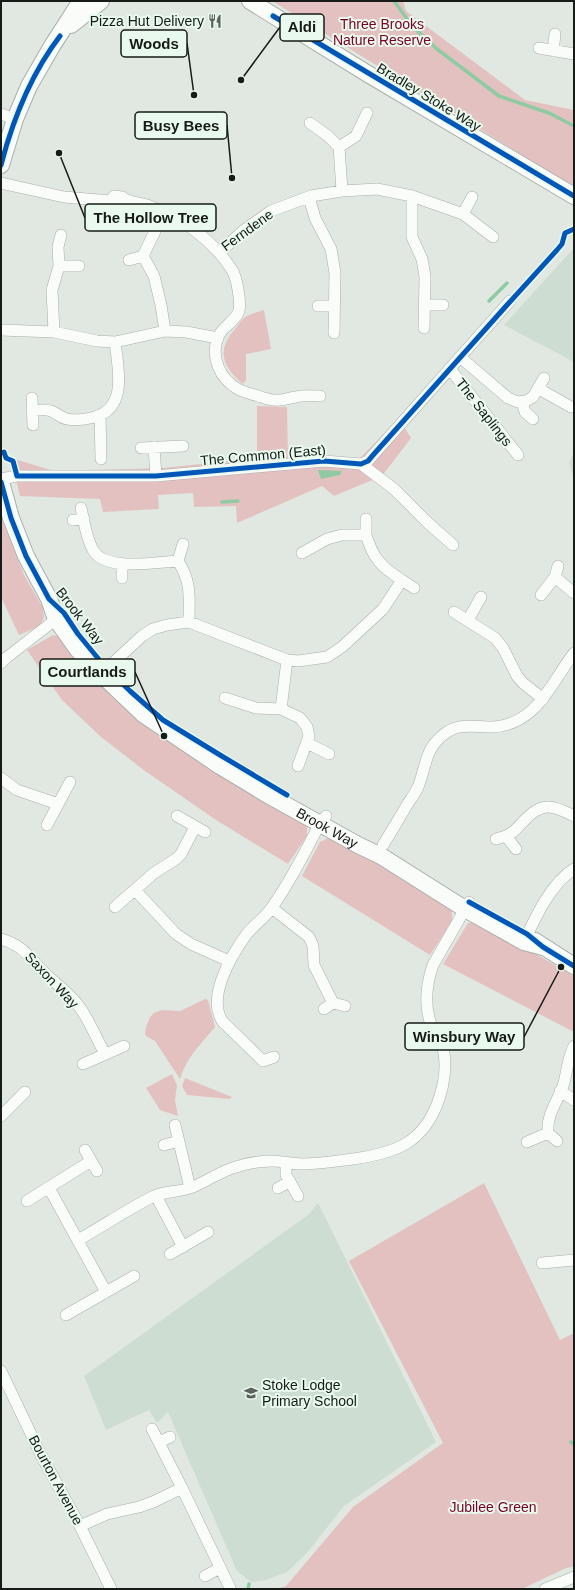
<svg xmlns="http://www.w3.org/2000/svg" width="575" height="1590" font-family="Arial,sans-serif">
<rect width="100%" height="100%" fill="#e0e8e1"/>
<path fill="#ceddd1" d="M574 248V362L504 325Z
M574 453V480L569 462Z
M318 1203 436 1442 344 1506 307 1553 287 1572 266 1580 251 1582 237 1571 168 1412 157 1423 149 1410 106 1430 84 1376 308 1215Z"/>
<path fill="#e4c1c1" d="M272 1H403L406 11 525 100 574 110V187Z
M264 310 271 349 246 354V380L243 384C223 367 216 352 234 330 237 327 240 321 244 318 249 314 258 312 264 310Z
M257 406 287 407 288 457 358 460 399 419 411 438 382 476 334 496 322 486 237 523 236 506 194 507 193 493 158 495 159 509 103 512 100 499 20 496 11 458 54 471 163 468 257 458Z
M1 518 24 575 43 608 44 617 40 626 19 635 1 597Z
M53 635 63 638 137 716 303 818 307 828V836L288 864 216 820 145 771 101 737 62 700 27 650Z
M328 838H335L449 905 452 911V921L430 955 302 876 320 842Z
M480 922 574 976V1032L443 964 468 923Z
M205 999 208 1000 215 1027C201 1044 186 1058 180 1079L155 1041 146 1036 145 1033 146 1027 150 1017 154 1013 162 1010 180 1011Z
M172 1074 177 1085 175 1100 178 1116 160 1110 146 1088Z
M185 1078 232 1097 230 1099 187 1095 182 1086Z
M484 1183 560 1340 574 1333V1566L564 1569 522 1589H276L286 1586 353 1507 443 1443 349 1261Z"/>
<path fill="#8ecba2" d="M318 470 342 471 340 475 321 479Z"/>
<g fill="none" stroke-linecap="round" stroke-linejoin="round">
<path stroke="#8ecba2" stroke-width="3.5" d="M394 1 413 27 437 49 499 96 549 113 574 126
M489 301 507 283
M222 502 238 501
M571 1442 574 1444
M248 1589 249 1584"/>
<defs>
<path id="street" d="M539 48 574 54
M553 51 555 34
M1 114 15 119
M310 123 328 136 339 147 342 191
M339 147 356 136 367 113
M1 183 64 197 110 201 114 205H122L126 201
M412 196V237L422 259 425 277 424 328
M309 197 315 218 331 249 335 273 334 333
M110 201 114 196 122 197C129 203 138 202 147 205 181 217 213 240 232 270 237 278 241 302 239 311 235 322 222 327 218 337 210 357 220 379 238 389 245 393 253 394 261 397 265 398 270 400 275 400 282 401 289 398 296 397 304 395 312 396 320 396
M463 214 472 197
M155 231 143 256 154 276 161 305 165 331
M220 252 243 231 271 211 311 196 342 191 377 189 412 196 463 214 493 237
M129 260 143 256
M59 266H79
M425 305H443
M318 306H333
M1 330 54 332 97 341 115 342 165 331 186 332 218 338
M54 332 52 290 59 266 58 247 61 235
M460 357 508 398 518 402 526 401 533 397 544 378
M450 369 518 455
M539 389 571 407
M32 398 33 425
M522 402 525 412 533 419
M32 411C38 410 46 409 51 411 57 413 61 418 67 419 76 421 87 419 95 417 128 407 118 368 115 342
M100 415 101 459
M154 447 156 476
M141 448 183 446
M361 464 394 489 428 523 453 545
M1 479 17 476H156L324 461 361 464 368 461 374 454 510 301
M81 508C84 521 86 538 93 550 105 572 157 562 178 561 192 583 189 597 189 622
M73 520 84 519
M366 535V519
M178 561 183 544
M555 577 574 593
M122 578V564
M402 580 414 588
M541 595 555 577 558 566
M454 612 495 638 503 648 517 676 523 683 543 699
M468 620 481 597
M1 663 6 658 64 613
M101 674 142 636 153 629 167 625 189 622 287 660 298 661 327 657 342 647 383 609 402 580C381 567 373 558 366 535H342L327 539 302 553
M225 698 256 708 281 709 300 718 307 727 309 736 298 766
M281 709 287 660
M307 743 329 754
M1 778 17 790 58 804
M177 816 205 832
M47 825 70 782
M506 836 516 849
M496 839C503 837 508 836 513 832 523 823 533 807 548 807 557 807 566 812 574 816
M383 845C391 832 399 819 407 805 410 800 415 794 418 787 427 765 424 748 447 732 460 723 476 727 491 727 536 726 551 683 574 653
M135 890 176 934 191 944 229 961
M115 907 154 873 176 859 181 854 195 827
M272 908 309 937 313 946 314 965 333 1003
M1 939C26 946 31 961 49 977 59 986 70 994 78 1005 89 1019 96 1038 105 1054
M524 942C535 918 551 883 574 869
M324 1009 333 1003 345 1006
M274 1057 263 1061 223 1022C206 998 231 956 246 935 254 925 266 917 273 906 291 880 306 851 320 823L326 816
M83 1064 124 1046
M560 1091 574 1100
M1 1116 25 1092
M175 1125 190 1188
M548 1133 557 1141
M527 1142 548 1133C546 1114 559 1100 564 1083 567 1071 568 1057 574 1046
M164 1145 179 1141
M85 1150 97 1171
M286 1162V1175L298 1196
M49 1188 106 1292
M278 1188 289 1182
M156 1196 183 1247
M27 1201 91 1161
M78 1240C103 1226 128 1209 154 1196 166 1191 181 1192 193 1187 207 1181 221 1171 236 1167 248 1163 260 1161 272 1161 282 1161 292 1164 302 1164 319 1164 336 1161 353 1159 396 1153 424 1143 439 1099 444 1084 447 1064 443 1048 441 1041 435 1034 432 1027 424 1007 426 985 433 965L469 902
M170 1254 208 1232
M542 1263 574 1260
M66 1315 134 1276
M1 1371 41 1455 80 1526 111 1589
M152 1429 182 1488 230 1588
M159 1442 170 1437
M80 1526 107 1514 139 1507 153 1502 182 1488
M205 1576 220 1568
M545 1589 574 1577"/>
<g id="secondary">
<path d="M250 1 368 74 574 196"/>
<path d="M71 25 101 1"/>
<path d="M1 165 15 119 29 86 52 46 81 1"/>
<path id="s1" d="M1 482 11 518 26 556 49 599 56 619 78 650 101 674 143 714 220 766 268 795 358 845 381 856 465 909 524 942 543 947"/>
<path d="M535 941 574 966"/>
</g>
</defs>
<use href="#street" stroke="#a9afaa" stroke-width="12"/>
<use href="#secondary" stroke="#a9afaa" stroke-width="18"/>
<use href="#street" stroke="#fafcfa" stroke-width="11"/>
<use href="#secondary" stroke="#fafcfa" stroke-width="16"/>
<defs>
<path id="cycleway" d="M273 16 574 196
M1 165C13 119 31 74 60 36
M1 453 4 452 6 458 13 461 17 476H156L324 461 361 464 368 461 374 454 507 305 557 250 562 244 565 233 574 229
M1 482 11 518 26 556 49 599 64 613 78 634 106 668 130 691 163 720 220 755 287 795
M469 902 527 934 543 947 574 966"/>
</defs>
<use href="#cycleway" stroke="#e9f9ed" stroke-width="8"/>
<use href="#cycleway" stroke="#0057b8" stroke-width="5"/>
</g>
<defs>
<symbol id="restaurant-bare" viewBox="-9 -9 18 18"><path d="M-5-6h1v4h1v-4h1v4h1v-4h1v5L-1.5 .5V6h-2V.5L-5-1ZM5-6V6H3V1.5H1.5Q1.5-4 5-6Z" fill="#5d635e" stroke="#e9f9ed" stroke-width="2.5" paint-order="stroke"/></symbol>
<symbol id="school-bare" viewBox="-9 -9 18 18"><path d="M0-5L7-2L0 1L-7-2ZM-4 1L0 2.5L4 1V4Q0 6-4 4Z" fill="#5d635e" stroke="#e9f9ed" stroke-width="2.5" paint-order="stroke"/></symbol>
</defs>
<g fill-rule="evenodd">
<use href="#restaurant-bare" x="205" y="11" width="20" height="20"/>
<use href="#school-bare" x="241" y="1383" width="20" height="20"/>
</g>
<g text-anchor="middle" stroke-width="4" stroke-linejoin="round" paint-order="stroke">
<g font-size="14" fill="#161b17" stroke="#e9f9ed" text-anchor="end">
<text x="204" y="26">Pizza Hut Delivery</text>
<text x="262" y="1390" text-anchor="start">Stoke Lodge<tspan x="262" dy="16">Primary School</tspan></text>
</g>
<g font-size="14" fill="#770025" stroke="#e9f9ed">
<text x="382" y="29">Three Brooks<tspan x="382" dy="16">Nature Reserve</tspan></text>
<text x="493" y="1512">Jubilee Green</text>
</g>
<g font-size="14" fill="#161b17" stroke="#e9f9ed">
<text transform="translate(429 97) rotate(31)" y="5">Bradley Stoke Way</text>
<text transform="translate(247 230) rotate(-36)" y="5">Ferndene</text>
<text transform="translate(484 412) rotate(52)" y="5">The Saplings</text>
<text transform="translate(263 455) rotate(-5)" y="5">The Common (East)</text>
<text transform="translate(80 616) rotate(52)" y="5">Brook Way</text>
<text dy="5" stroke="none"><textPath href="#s1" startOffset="494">Brook Way</textPath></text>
<text transform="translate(52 980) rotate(47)" y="5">Saxon Way</text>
<text transform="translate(56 1480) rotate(62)" y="5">Bourton Avenue</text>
</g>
</g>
<path fill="none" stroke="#161b17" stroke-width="1.5" d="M241 80L280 27M194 95L187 43M232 178L227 125M59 153L85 218M164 736L135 672M561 967L524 1037"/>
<g fill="#161b17" stroke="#e9f9ed" stroke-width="1.5">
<circle cx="241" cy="80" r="4"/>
<circle cx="194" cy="95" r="4"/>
<circle cx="232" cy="178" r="4"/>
<circle cx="59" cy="153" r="4"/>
<circle cx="164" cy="736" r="4"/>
<circle cx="561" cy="967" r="4"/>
</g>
<g fill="#e9f9ed" stroke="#161b17" stroke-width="1.5">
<rect x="280" y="14" width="44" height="27" rx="4"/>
<rect x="121" y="30" width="66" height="27" rx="4"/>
<rect x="135" y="112" width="92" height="27" rx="4"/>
<rect x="85" y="204" width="131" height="27" rx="4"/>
<rect x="40" y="659" width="95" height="27" rx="4"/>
<rect x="405" y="1023" width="119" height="27" rx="4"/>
</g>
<g font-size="15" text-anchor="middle" font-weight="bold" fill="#161b17">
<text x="302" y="32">Aldi</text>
<text x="154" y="49">Woods</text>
<text x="181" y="131">Busy Bees</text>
<text x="151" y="223">The Hollow Tree</text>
<text x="87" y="677">Courtlands</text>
<text x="464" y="1042">Winsbury Way</text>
</g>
<rect width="575" height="1590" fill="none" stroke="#161b17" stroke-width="4"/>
</svg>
